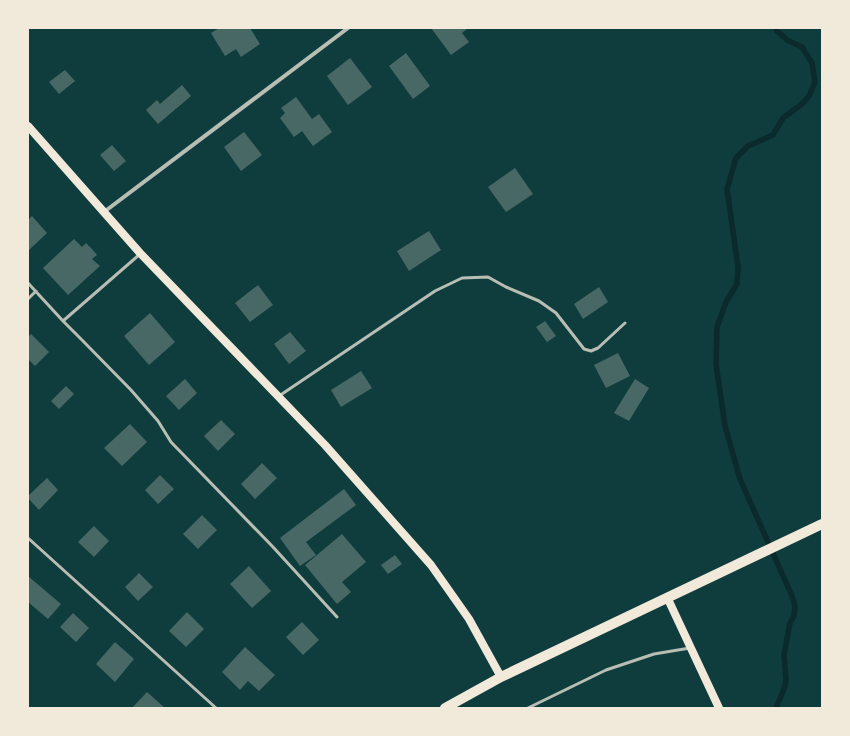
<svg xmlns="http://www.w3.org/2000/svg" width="850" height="736" font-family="'Work Sans',sans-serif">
<rect width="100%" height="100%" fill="#0f3d3e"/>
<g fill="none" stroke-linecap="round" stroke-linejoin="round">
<path stroke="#0a2a2b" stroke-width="5.5" d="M776 28 777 31 787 40 802 47 812 63 815 82 809 96 802 104 783 118 773 135 748 146 736 158 727 189 738 267 737 284 726 302 717 327 716 364 725 426 740 479 792 596 795 606 794 616 790 623 784 655 786 681 784 689 776 708"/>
</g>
<path fill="#486865" d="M219 28H250L260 44 241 57 236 49 225 56 211 33Z
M431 28H468L462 33 469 42 451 55Z
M406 53 430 86 413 99 389 66Z
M350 58 372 87 348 105 327 76Z
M65 70 75 81 59 94 49 82Z
M182 85 191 96 158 124 146 110 157 100 160 104Z
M296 97 312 119 319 114 332 132 313 146 302 131 294 137 280 118 285 113 281 108Z
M244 132 262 155 241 171 224 147Z
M112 145 126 161 114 171 100 155Z
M515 168 533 194 506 212 488 187Z
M32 216 47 233 28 251V220Z
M429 231 441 250 409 271 397 251Z
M74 239 82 247 86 243 92 249 97 255 92 259 100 266 68 295 43 268Z
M258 285 273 305 250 322 235 303Z
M599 287 608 302 583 319 574 304Z
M150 313 175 342 149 365 124 336Z
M545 321 556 336 547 342 536 327Z
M290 332 306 351 289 364 274 344Z
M31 334 49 352 35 366 28 359V337Z
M618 353 630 376 606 388 594 365Z
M361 371 372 388 341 407 331 390Z
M185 379 197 393 179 410 166 396Z
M635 379 649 388 629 421 614 413Z
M66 386 74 394 59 409 51 401Z
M221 420 235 434 218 451 204 436Z
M130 424 147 442 122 466 104 448Z
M262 463 277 478 255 499 241 484Z
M160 475 174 489 158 504 145 490Z
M47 478 58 490 39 510 28 498V496Z
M344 489 356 505 306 542 316 555 300 566 280 538Z
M202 515 217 530 198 549 183 534Z
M94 526 109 541 94 557 78 542Z
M342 534 366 562 342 582 351 592 337 604 305 565Z
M395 555 402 564 388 574 381 565Z
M249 566 271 591 252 608 230 584Z
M139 573 153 587 138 601 125 587Z
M28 576 61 604 48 619 28 602Z
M187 612 204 629 186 647 169 631Z
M73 613 89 628 76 642 60 627Z
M302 622 319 640 303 655 286 637Z
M115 642 134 659 115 682 96 664Z
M245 647 275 675 259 691 248 681 240 690 222 672Z
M147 692 165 708H132Z"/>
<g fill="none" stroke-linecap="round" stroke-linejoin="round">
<path stroke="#b8beb3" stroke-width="3" d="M28 283 63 321 82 340 131 390 158 421 171 442 273 547 337 617
M28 299 36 291
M63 321 140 254
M279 396 435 291 462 278 488 277 506 287 539 301 556 313 584 349 591 351 598 348 625 323
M28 538 216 708
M528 708 606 670 654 654 690 648"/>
<path stroke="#b8beb3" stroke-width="4" d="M104 212 348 28"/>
<path stroke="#f1e9da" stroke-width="8" d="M28 126 140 253 325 445 431 565 469 619 501 677
M667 597 719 708"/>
<path stroke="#f1e9da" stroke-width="10" d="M445 708 501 677 822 524"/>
</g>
<rect width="850" height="736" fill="none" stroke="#f1e9da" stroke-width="58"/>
</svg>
